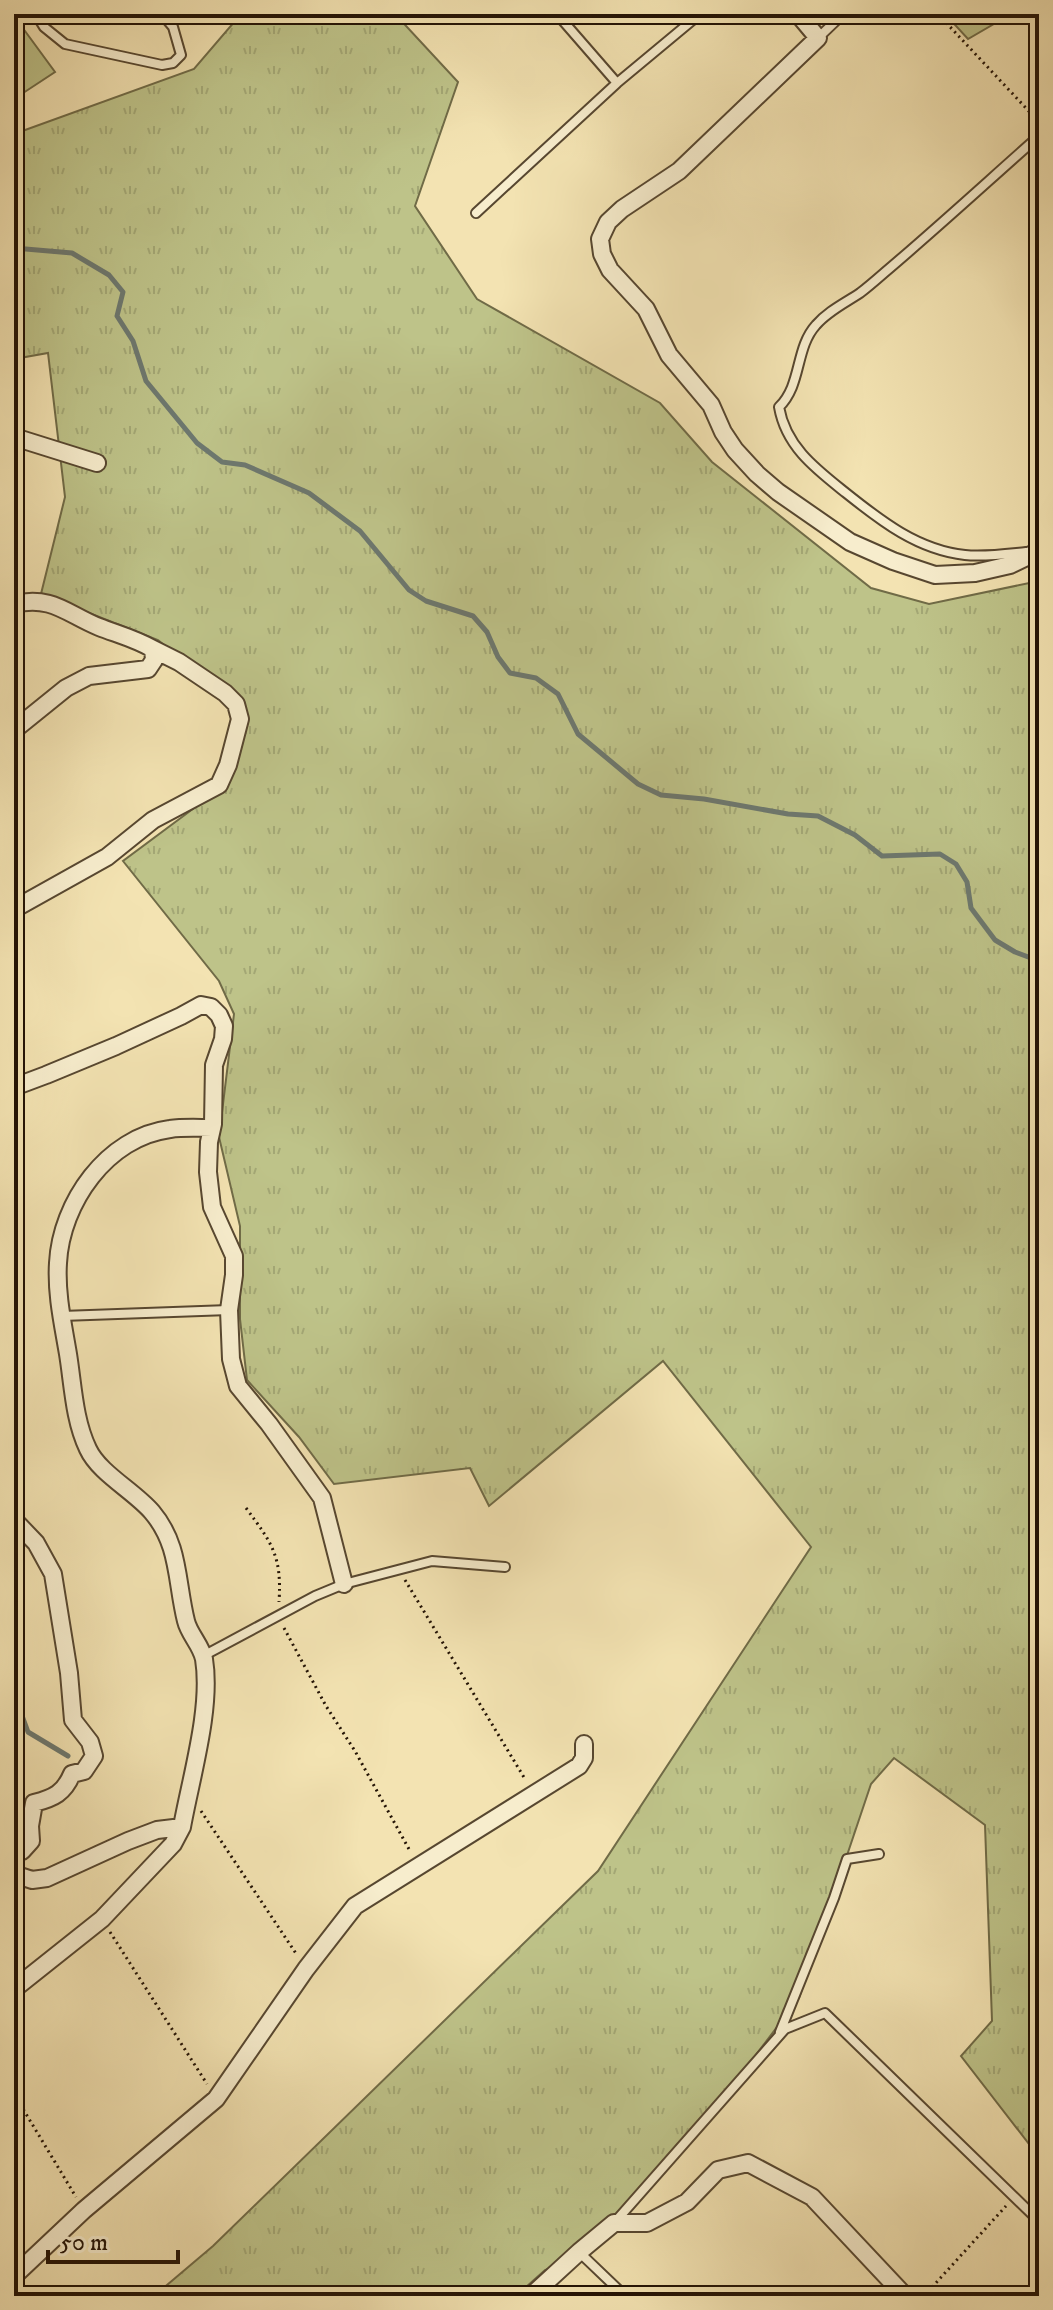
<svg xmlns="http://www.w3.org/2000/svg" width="1053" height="2310" font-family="'IM FELL DW Pica',serif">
<defs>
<pattern id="grass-tufts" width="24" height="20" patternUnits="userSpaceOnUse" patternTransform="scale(2)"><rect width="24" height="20" fill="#bec389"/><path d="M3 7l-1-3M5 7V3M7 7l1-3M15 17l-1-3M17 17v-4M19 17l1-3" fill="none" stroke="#a3a775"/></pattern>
</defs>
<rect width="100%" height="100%" fill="#f3e3b2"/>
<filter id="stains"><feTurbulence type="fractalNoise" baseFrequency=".0025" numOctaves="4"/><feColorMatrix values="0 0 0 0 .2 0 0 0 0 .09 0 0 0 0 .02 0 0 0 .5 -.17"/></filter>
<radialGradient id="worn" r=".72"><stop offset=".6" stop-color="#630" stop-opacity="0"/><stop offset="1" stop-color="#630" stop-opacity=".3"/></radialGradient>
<path fill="url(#grass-tufts)" stroke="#706b47" stroke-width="2" d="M241 14H395L458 82 415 206 477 299 660 403 712 462 871 588 929 604 1039 581V2157L961 2056 992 2021 985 1825 894 1758 871 1784 799 1998 746 2068 589 2253 545 2270 516 2296H154L213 2246 598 1871 811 1547 663 1361 489 1506 470 1468 334 1484 299 1437 247 1380 240 1319V1226L219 1137 234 1014 219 981 123 861 221 788 234 701 158 640 41 594 65 497 48 353 14 359V134L194 69Z
M945 14H1011L968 39Z"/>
<path fill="#bec389" stroke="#706b47" stroke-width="2" d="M14 16 55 72 14 99Z"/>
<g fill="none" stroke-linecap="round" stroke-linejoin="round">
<path stroke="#6d786f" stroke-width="5" d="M14 248 72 253 109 275 123 292 117 316 133 341 146 381 197 443 222 462 245 465 309 493 360 531 409 590 426 601 473 616 487 632 498 657 510 673 536 678 558 694 578 734 638 784 661 795 704 799 788 814 818 816 855 835 882 856 940 854 956 864 967 882 971 908 995 940 1015 952 1039 961
M14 1700 17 1702 28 1732 68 1756"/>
<defs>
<path id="lane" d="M36 14 44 27 65 44 162 65 173 63 181 55 173 27 162 14
M557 14 617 83
M818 38 843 14
M476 213 617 83 700 14
M1026 552C1006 554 985 557 965 555 918 550 881 521 846 493 816 469 786 447 779 407 802 385 795 348 816 325 828 311 845 303 860 293 868 287 876 280 884 273 936 229 987 182 1039 136
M62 1316 229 1310
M203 1656 315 1596 344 1584 432 1561 505 1567
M780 2032 834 1898 847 1859 879 1854
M615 2222 785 2029 825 2013 1039 2221
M579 2252 625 2296"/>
<path id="street" d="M798 14 818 38 679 171 622 209 608 222 600 239 602 254 610 270 646 309 669 355 711 405 723 432 735 450 757 474 778 492 850 542 893 561 935 575 975 573 1010 565 1039 551
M14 437 97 463
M14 604C52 595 67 614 99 627 117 634 136 639 153 649L154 660 148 669 89 676 66 688 14 730
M14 909 107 857 153 820 219 785 228 765 240 719 236 704 225 693 179 662 153 649
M14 1087 46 1075 116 1046 181 1016 201 1005 211 1007 219 1015 224 1026 223 1039 214 1065 213 1124 209 1142 208 1172 212 1207 234 1256V1275L229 1310 231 1359 238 1386 269 1424 322 1498 344 1584
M14 1520 36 1543 53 1574 69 1673 73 1720 90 1742 94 1756 84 1771 72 1774C64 1793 54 1798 34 1803L30 1826 31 1841 22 1851 14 1852
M14 1874 32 1880 47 1878 128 1841 157 1830 182 1827
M14 1989 102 1919 173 1844 182 1827C191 1777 212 1708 204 1659 201 1645 189 1634 186 1621 176 1581 180 1545 152 1512 134 1491 99 1473 88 1449 74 1420 73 1385 68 1354 63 1324 56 1294 58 1263 61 1203 107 1137 170 1129 183 1127 198 1128 212 1128
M14 2276 84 2210 216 2099 306 1969 355 1906 579 1766 584 1758V1744
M531 2296 579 2252 614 2223H647L687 2202 718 2170 748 2163 812 2197 905 2296"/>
</defs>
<use href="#lane" stroke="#574730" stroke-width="12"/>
<use href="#street" stroke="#574730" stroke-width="20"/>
<path stroke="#231305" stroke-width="3" stroke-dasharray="2 4" stroke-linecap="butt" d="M938 14 1039 122
M246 1508C272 1543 282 1556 279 1602
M405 1580 525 1779
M284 1628 326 1706 355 1751 410 1851
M201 1811 297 1955
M110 1932 207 2084
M14 2094 76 2197
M924 2296 1006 2206"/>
<use href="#lane" stroke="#f7edcd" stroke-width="8"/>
<use href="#street" stroke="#f7edcd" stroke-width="16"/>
</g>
<rect width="1053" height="2310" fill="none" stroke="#f3e3b2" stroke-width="48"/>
<rect x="16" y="16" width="1021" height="2278" fill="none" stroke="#231305" stroke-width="4"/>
<rect x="24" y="24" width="1005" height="2262" fill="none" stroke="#231305" stroke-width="2"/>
<path d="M48 2250v12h130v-12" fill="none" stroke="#231305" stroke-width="4"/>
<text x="60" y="2250" font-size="24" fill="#231305" stroke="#f7edcd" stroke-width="6" paint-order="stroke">50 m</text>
<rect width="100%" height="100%" filter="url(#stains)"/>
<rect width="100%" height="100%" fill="url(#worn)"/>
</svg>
